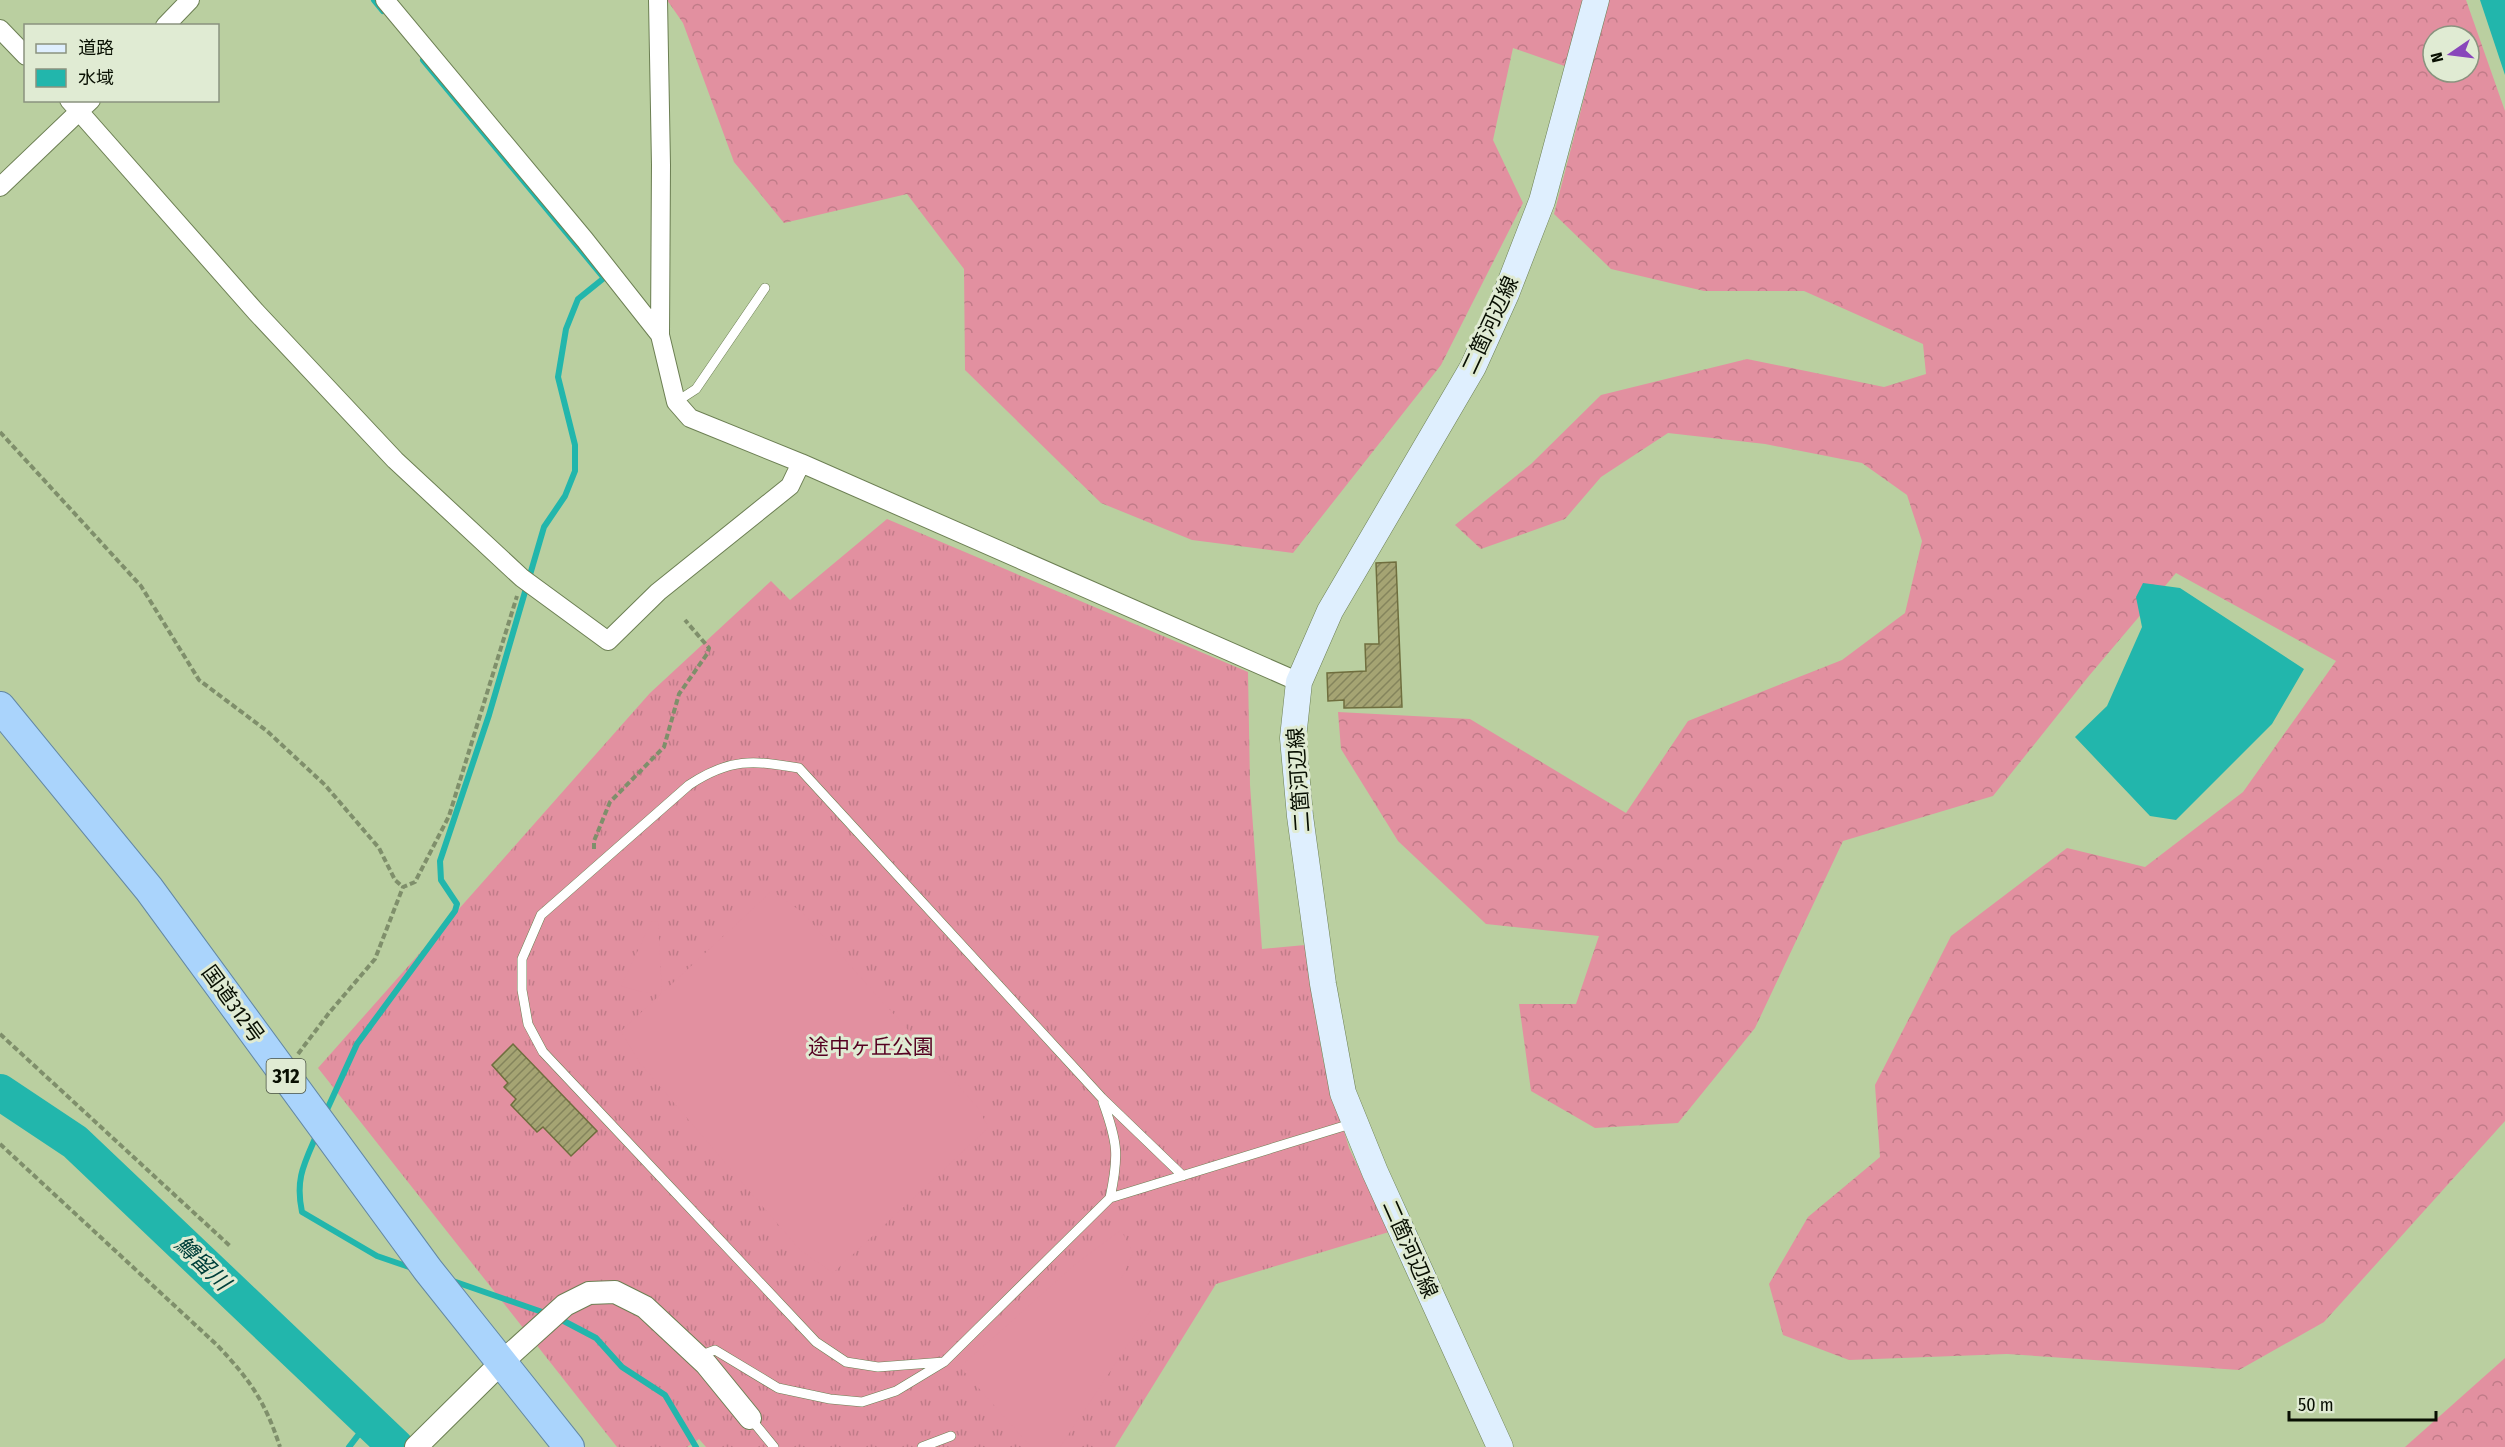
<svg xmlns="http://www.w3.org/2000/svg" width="2505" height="1447" font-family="'Fira Sans Condensed','Noto Sans JP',sans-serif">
<defs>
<pattern id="grass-tufts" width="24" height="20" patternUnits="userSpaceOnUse" patternTransform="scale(1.5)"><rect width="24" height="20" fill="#e290a0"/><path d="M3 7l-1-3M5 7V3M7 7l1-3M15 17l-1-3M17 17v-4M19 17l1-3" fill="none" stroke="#c07b88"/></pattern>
<pattern id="forest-crowns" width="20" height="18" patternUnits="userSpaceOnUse" patternTransform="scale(1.5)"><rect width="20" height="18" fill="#e290a0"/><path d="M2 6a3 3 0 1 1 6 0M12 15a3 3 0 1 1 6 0" fill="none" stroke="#c07b88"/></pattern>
<pattern id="building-hatch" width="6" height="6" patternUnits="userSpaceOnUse" patternTransform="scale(1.5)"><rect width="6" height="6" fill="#a5a473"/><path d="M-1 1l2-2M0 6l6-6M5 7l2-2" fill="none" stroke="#84845c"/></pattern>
</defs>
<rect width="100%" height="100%" fill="#bacfa0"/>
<path fill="url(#grass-tufts)" d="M887 519 1248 672 1250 785 1262 949 1305 945 1323 1060 1349 1148 1389 1232 1216 1284 1115 1447H706L699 1439 687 1447H617L318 1068 650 693 771 581 790 600Z"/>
<path fill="url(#forest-crowns)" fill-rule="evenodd" d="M667 0H2466L2505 111V1121L2324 1322 2239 1370 2007 1354 1849 1360 1783 1335 1769 1284 1808 1217 1880 1157 1875 1085 1951 936 2067 848 2145 867 2243 792 2336 661 2176 573 2088 677 1993 796 1843 841 1755 1028 1678 1123 1595 1128 1531 1091 1519 1004H1576L1599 936 1486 924 1398 841 1341 749 1338 712 1470 719 1626 813 1688 721 1842 660 1905 613 1922 541 1907 495 1862 463 1765 444 1668 433 1601 477 1565 519 1481 549 1455 525 1531 464 1601 395 1747 359 1884 387 1926 374 1923 344 1804 291H1704L1611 269 1554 214 1590 75 1513 48 1493 140 1523 203 1441 365 1293 553 1192 540 1101 503 965 370 964 269 907 194 784 223 734 162 683 23ZM2433 36H2469V72H2433Z
M2505 1358V1447H2405Z"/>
<path fill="#e290a0" d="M772 891 802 912 979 1109 988 1128 833 1273 800 1250 639 1062 621 1031 661 994 642 992 621 986 652 921 658 922 662 993Z
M1121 1230 1133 1253 1121 1280 1151 1310 1060 1447H1031L960 1367 1077 1263Z"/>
<path fill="#22b6ac" d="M2480 0H2505V75Z
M2143 583 2180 588 2304 669 2272 724 2176 820 2150 816 2075 737 2107 706 2142 627 2136 597Z"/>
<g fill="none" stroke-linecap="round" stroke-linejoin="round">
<path stroke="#22b6ac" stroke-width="6" d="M374 0 383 11
M325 1114 357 1044 455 911 457 904 441 880 440 861 489 715 544 527 565 496 575 471V445L558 377 566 329 578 299 604 278 423 60
M317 1134C304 1164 295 1179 302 1212L377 1256 412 1268
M450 1280 548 1314
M558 1318 596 1338 622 1367 665 1395 696 1447
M349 1447 369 1421"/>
<path stroke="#22b6ac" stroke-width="36" d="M0 1092 75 1142 396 1447"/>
</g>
<path fill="url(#building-hatch)" stroke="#6f6e3e" stroke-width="1.5" d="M1396 562 1402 707 1344 708V700L1328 701 1327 673 1366 671 1365 644H1379L1376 563Z
M513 1044 597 1131 571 1156 543 1127 537 1132 511 1105 516 1099 504 1087 508 1083 492 1065Z"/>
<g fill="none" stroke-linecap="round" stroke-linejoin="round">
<defs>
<path id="service" d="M676 402 696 389 765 288
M1103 1102C1118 1143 1119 1156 1110 1198
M699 1356 715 1350 778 1388 830 1399 862 1402 896 1391 944 1362 1110 1198 1354 1123
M944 1362 878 1367 846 1362 816 1342 543 1052 528 1024 522 990V959L541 915 689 785C730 758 752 760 799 768L1102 1098 1183 1176
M751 1419 774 1447
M922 1447 951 1436"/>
<path id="minor" d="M385 0 585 240 660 335
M658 0 661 165 660 335 676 402 690 418 801 463 1299 682
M165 26 190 0
M0 29 26 56
M69 100 256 312 395 460 522 578 608 641 658 592 790 486 801 463
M0 187 91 100"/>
<path id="tertiary" d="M416 1447 503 1361 565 1305 589 1293 615 1292 645 1307 706 1364 750 1418"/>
<path id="secondary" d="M1500 1447 1375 1172 1343 1093 1323 984 1300 816 1293 738 1299 682 1330 611 1473 367 1506 294 1542 201 1596 0"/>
<path id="trunk" d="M0 707 149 889 428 1270 569 1447"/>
</defs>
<use href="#service" stroke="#6c7f53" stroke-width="10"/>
<use href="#minor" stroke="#6c7f53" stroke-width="20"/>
<use href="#tertiary" stroke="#6c7f53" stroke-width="24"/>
<use href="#secondary" stroke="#6c7f53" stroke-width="27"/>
<use href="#trunk" stroke="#6388a4" stroke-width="32"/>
<path stroke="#7f8f6b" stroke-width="4" stroke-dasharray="6 3" stroke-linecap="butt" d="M0 432 141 586 199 680 267 731 325 785 379 848 395 880 403 887
M594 849V841L610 802 664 747 679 694 707 654 709 648 685 620
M0 1034 230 1246
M298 1054 329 1013 375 959 403 887 415 882 449 816 517 596
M0 1144 217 1345C250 1380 265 1401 280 1447"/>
<use href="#service" stroke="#fff" stroke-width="9"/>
<use href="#minor" stroke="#fff" stroke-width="18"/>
<use href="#tertiary" stroke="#fff" stroke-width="22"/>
<use href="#secondary" stroke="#dfeffe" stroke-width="26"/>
<use href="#trunk" stroke="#aad4fc" stroke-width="30"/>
</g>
<g text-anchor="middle" stroke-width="6" stroke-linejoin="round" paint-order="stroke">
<rect fill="#e0ebd3" stroke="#495141" stroke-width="1.5" x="266.5" y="1059" width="39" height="34" rx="4.5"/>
<g font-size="20" font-weight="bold" fill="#080f02">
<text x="286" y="1083">312</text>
</g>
<g font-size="21" fill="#080f02" stroke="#e0ebd3">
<text transform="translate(1490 325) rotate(-65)" y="7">二箇河辺線</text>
<text transform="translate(1299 780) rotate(-94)" y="7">二箇河辺線</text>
<text transform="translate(233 1004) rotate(54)" y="7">国道312号</text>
<text transform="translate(1410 1249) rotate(66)" y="7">二箇河辺線</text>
</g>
<g font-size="21" fill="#560021" stroke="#e0ebd3">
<text x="871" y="1054">途中ヶ丘公園</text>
</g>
<g font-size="22" font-style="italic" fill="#00403b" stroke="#e0ebd3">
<text transform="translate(203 1263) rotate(44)" y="8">鱒留川</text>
</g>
</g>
<rect x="24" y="24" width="195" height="78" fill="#e0ebd3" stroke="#8a937f" stroke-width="1.5"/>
<rect x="36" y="44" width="30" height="9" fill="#dfeffe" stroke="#8a937f" stroke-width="1.5"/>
<text x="78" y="54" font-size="18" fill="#080f02">道路</text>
<rect x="36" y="69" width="30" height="18" fill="#22b6ac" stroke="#8a937f" stroke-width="1.5"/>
<text x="78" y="84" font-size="18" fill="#080f02">水域</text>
<g transform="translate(2451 54) rotate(256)"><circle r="28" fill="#e0ebd3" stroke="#8a937f" stroke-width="1.5"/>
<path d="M0-4.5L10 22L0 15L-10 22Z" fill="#8946bb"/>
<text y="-9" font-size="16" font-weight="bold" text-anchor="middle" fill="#080f02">N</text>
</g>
<path d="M2289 1411v9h147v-9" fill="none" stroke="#080f02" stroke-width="3"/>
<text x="2298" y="1411" font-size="18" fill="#080f02" stroke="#e0ebd3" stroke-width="4.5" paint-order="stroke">50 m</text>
</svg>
